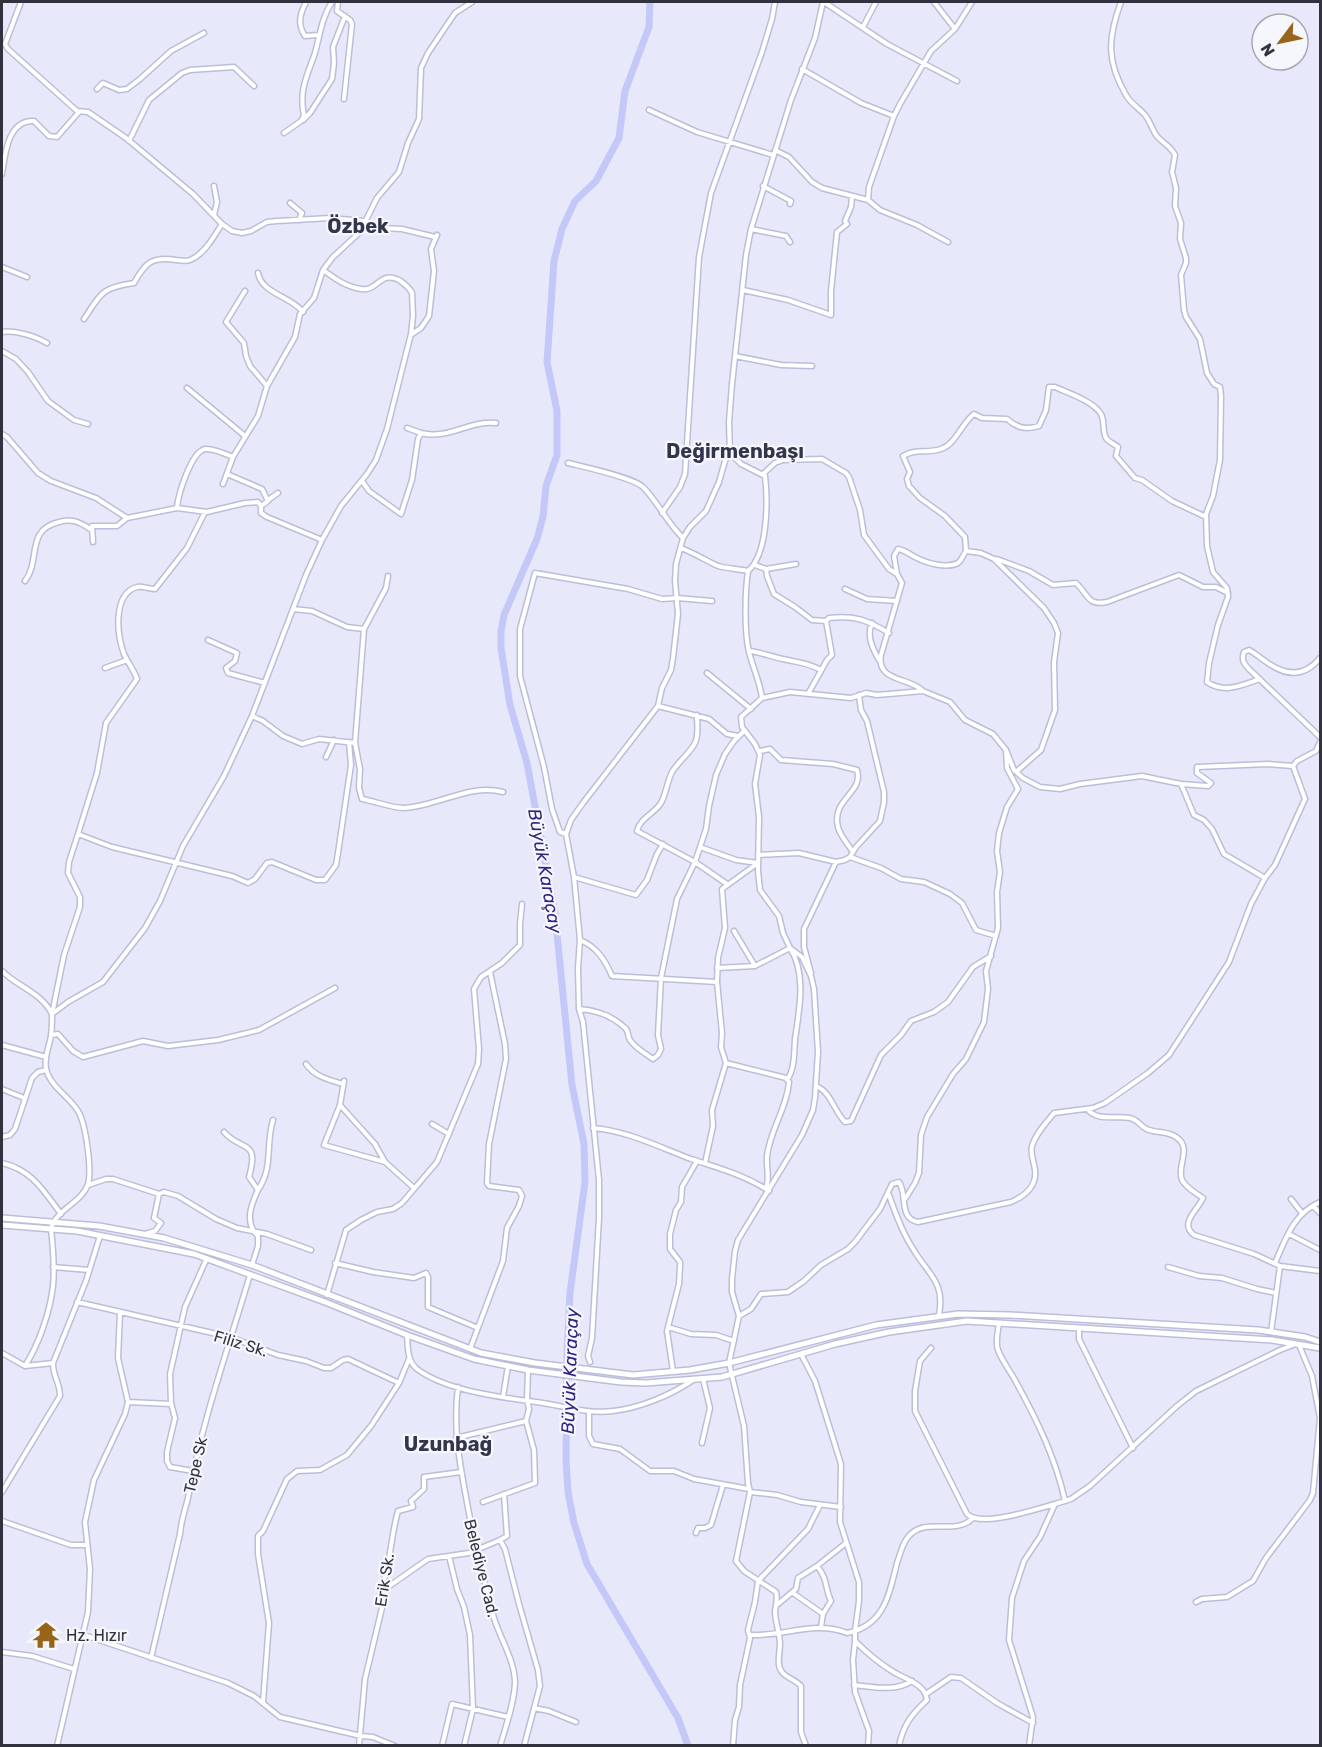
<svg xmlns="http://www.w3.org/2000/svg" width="1322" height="1747" font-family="Rubik,sans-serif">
<rect width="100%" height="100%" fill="#e7e9fa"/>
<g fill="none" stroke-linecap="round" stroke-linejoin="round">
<path stroke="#c3c8f9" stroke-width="7" d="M650 2 649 27 625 91 619 138 596 181 575 201 562 229 554 261 547 362 557 411V455L546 486 543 517 537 539 504 615 501 631V648L510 705 527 763 555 914 572 1085 584 1144 585 1182 570 1293 567 1352 566 1460 568 1492 574 1523 587 1564 678 1718 688 1746"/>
<defs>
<path id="minor" d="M21 2 5 44 8 49 77 111 88 112 126 138 193 194 222 224 232 231 242 233 251 231 267 222 277 221 330 218 365 221
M306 2C300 14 297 24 305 36L318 35
M338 2 337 11 350 20 352 24 344 99
M824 2 887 44 957 81
M934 2 955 29
M1121 2C1108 37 1106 61 1126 95 1130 103 1139 108 1145 115 1150 121 1152 129 1156 135 1162 143 1170 145 1175 155L1172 172 1176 188 1175 206 1181 223 1180 239 1186 258V263L1181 275 1184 310 1186 317 1200 339 1207 373 1214 384 1220 387 1221 396 1220 460 1213 496 1206 514 1207 546 1213 572 1227 588 1228 597 1218 625 1209 663 1207 682C1225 694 1242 685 1260 679
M863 27 876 2
M802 69 861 103 894 116
M97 89 103 83 119 90 127 89 140 79 171 51 204 33
M649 110 697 132 773 155
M303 120 310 113 332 79 334 63 333 47 345 16
M284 133 301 121 304 116C299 91 306 78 314 56 320 37 321 18 332 2
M129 141 149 100 182 73 190 70 234 67 254 86
M775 150 789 157 812 182 822 188 868 200 880 210 917 225 948 242
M2 174C5 156 7 120 34 121L49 136 57 137 79 112
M214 186 217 202 214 215
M763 186 791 201 790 204
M868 200 869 187 894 116 900 104 931 51 955 29 972 2
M290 203 302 213 299 220
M362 227 402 229 435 237
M751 229 786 236 790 242
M2 267 27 277
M258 273C262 294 291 296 303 312
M743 290 788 300 831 315V291L837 232 847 224 845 221 851 207 852 196
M245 291 226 322 244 343 246 356 250 366 267 386
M84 319C101 294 100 288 134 283 145 263 152 256 176 260 181 260 185 262 190 260 205 254 214 236 222 224
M2 332C15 330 35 336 47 343
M412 334 421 328 429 316 434 271 431 249 437 235
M2 351 16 359 28 372 48 401 74 420 88 424
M735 356 781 365 812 366
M187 388 245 436
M407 428 421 433
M2 434 7 437 38 473 51 481 96 498 127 518
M568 463C584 467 632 477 643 487 658 502 667 523 683 538
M227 474 262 489 268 501 261 506
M362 481 369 491 401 514 412 480 418 439 421 433C448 440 470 420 496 423
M223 484 233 457
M268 500 278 493
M177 508C178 495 191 452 205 449 213 448 226 454 233 457L258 416 267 386 295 337 300 314 314 298 323 270 333 257 360 232 377 198 399 172 408 143 419 119 421 68 428 53 455 13 472 2
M205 512 187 548 155 589C149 589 143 586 137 587 112 594 117 637 124 654 128 663 134 670 137 679L106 723 97 773 78 834 112 847 232 876 248 883 255 879 267 863 272 862 316 880H325L336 865 338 853 351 765 349 742
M662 513 680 487 685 474 699 257 711 193 762 52 772 19 775 2
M93 542 92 526H117L127 518 177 508 207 512 245 503 258 502 261 506V513L267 517 322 540
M681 548C694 553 705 560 718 566 724 568 739 569 748 571
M966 551 965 537 945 516 920 498 909 486 907 479 910 472 903 456C917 448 926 454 941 449 956 444 961 424 974 414L982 418 1007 419C1017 428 1026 430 1039 426L1046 410 1049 387H1055C1068 393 1093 401 1101 414 1105 421 1102 431 1106 438 1108 442 1115 444 1118 447L1116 456 1135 478 1142 480 1172 501 1206 517
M997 559 1029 571 1053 585 1076 583C1089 595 1087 606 1107 602L1179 575 1203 587H1216L1228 593
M755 565 766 569 767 576 774 594 795 607 812 620 826 621 832 655 827 660 808 694
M766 569 796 564
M897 574 894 556 898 549C905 550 909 554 915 557 926 563 946 569 958 563 962 560 963 555 966 551L981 553 994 559 1044 608 1054 623 1058 633 1054 662 1055 710 1041 750 1016 772
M25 581C41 561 25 530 59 522 71 518 80 522 90 529
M845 589 867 599 897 601
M293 609 312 611 347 627 364 629
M826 621 829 618C855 615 867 620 889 633
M872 623C866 636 873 649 879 660
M208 640 237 653 235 661 226 668 228 673 265 683
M749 651C761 652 771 657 783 659 799 663 806 662 821 670
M1320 658C1304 678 1285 676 1265 661 1259 657 1255 653 1249 650L1244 652C1241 660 1244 664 1250 670L1320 737
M105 668 127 660
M707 673 751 709
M923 691 950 702 965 720 993 734 1006 750 1014 770 1023 778 1040 787 1060 789 1080 784 1142 776 1181 784 1208 786 1211 783 1197 773V767L1268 764 1293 766
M762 698 790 692 851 698 866 693 877 695 923 691C910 677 876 682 881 655L902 583 897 574 889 569 864 535 860 510 849 477 846 473 822 459 783 460 775 463 763 474
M658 706 709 719 727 734 738 736
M697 715C697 724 699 735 695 743 690 753 678 762 672 772 667 782 666 794 661 803 654 814 640 818 637 831L695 862 727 884
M252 716 263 721 283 736 302 744 319 739 355 743 360 769 359 788 362 799C374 801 392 808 403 808 437 807 469 783 503 792
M355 743 364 629 386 588 388 576
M760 751 770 749 781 760 833 764 857 770C864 793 831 799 838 827 840 836 848 844 853 852
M326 757 334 740
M1181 784 1194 815 1204 820 1212 829 1224 854 1265 878
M566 834 560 832 552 809 544 767 520 676V629L535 573 628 589 662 599 677 598 712 601
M700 847 736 860 758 863
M758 855 799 853 836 862 845 860 850 857 856 847 880 821 884 802V792L867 721 861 710 859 695
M850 857 881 868 901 879 924 882 950 894 962 903 976 930 996 936
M574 877 636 895 647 880 657 854 663 844
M734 931 755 966
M580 940C597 947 605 960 612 976L717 982
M717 968 755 966 790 948C807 974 799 1011 795 1039 794 1052 795 1069 787 1080
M2 971C18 987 41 992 52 1014L64 955 80 907V897L68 873 69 862 78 834
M811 973 804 947V929L836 862
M579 1009C595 1010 612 1016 624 1027 629 1030 627 1035 630 1040 635 1048 645 1053 653 1059L658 1055 661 1049 658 1035 661 978 677 899 695 862 706 829 709 806 716 775 725 754 734 741 744 731
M51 1035 58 1034 73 1051 83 1057 143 1041 168 1046 218 1040 259 1030 335 988
M2 1045 46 1057
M726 1063 786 1078 789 1082C787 1108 770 1130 767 1156 766 1167 770 1178 766 1189
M306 1064C315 1077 330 1080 343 1084
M344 1081 340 1105 324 1145 385 1162
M816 1086C831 1092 834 1111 845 1122L851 1121 881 1055 901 1035 911 1021 934 1012 948 1002 973 967 991 956
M2 1089 24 1098
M340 1105 375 1144 385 1162 414 1188
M1087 1109C1098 1122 1115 1115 1130 1118 1139 1120 1141 1128 1149 1130 1158 1133 1168 1131 1176 1137 1193 1148 1176 1166 1182 1180 1186 1188 1196 1193 1203 1198 1197 1211 1179 1223 1194 1235L1254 1254 1280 1266 1320 1271
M432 1124 449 1134
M593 1128C628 1131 659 1147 691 1159 718 1168 745 1175 769 1191
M224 1132C241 1152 260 1138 249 1177L258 1190C251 1205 244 1223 258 1236V1246L252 1265
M2 1137 10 1135 15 1129 32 1078 38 1072 46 1070
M2 1163C32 1170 43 1190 61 1214
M705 1163 713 1126 712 1110 726 1063 721 1047 722 1033 717 982 718 958 725 928 722 889 758 863
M88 1185 106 1179H113L159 1194 164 1192 178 1196 216 1219 237 1228 267 1234 311 1250
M258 1190C274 1166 265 1146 273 1120
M889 1195C896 1215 903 1234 915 1252 930 1276 945 1283 939 1315
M905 1199 915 1183 919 1173 921 1135 927 1117 953 1074 966 1059 984 1022 988 989 986 971 998 928 997 892 1000 872 997 851 999 833 1007 807 1018 789 1007 768 1006 750
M1291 1199 1302 1213
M1313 1206 1320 1213
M145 1234 155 1231 161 1223 154 1218 159 1194
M1289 1234 1320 1250
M335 1263 373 1272 414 1278 426 1273 428 1277V1307L478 1328
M1275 1263C1286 1238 1294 1213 1320 1202
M53 1267 89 1270
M1168 1267 1199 1276 1222 1278 1257 1289 1276 1293
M327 1295 346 1230 361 1220 377 1212 393 1209 402 1203 437 1162 478 1064 479 1049 474 989 481 977 502 963 520 945V924L522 904
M77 1302 230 1337 278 1355 306 1361 324 1368H331L343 1360 348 1359 399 1383
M739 1316 751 1309 761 1294 788 1292 804 1281 821 1265 848 1249 855 1242 880 1209 892 1184 899 1182C908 1195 898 1218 918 1222L1011 1202C1025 1196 1037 1187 1035 1170 1034 1162 1030 1154 1032 1146 1036 1133 1046 1123 1054 1113L1093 1108 1105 1103 1148 1073 1169 1055 1229 962 1251 904 1265 878 1275 865 1305 799 1293 766 1297 761 1316 751 1320 742
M999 1323C998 1331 995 1342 998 1350 1002 1361 1011 1372 1016 1382 1037 1420 1056 1459 1065 1501
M668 1327 691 1334 716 1335 734 1341
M1079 1328V1339L1133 1448
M1271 1332 1280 1266
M407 1335C408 1347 407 1361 417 1369 449 1393 510 1398 549 1404 570 1408 592 1414 613 1411 640 1408 671 1395 693 1380
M931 1348 920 1361 915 1391V1411L967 1514C981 1528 1036 1509 1055 1504
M470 1349 503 1261 507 1228 519 1206 522 1196 519 1190 489 1186 487 1183 489 1144 506 1059 505 1044 490 972
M2 1353 25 1366 53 1363
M801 1354 815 1381 841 1464 840 1522 859 1582V1601L855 1631V1641C866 1652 879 1663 892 1671 901 1677 913 1680 921 1688 925 1691 926 1695 927 1700 912 1714 903 1725 899 1746
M590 1362 588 1356 592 1338 599 1218V1180L583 1022 579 1009 578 968 580 940 574 877 566 834 571 820 583 803 658 706 662 688 671 670 673 658 678 614 675 581 676 564 683 538 690 527 706 511 719 482 725 461 730 453
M25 1366C39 1344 50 1312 53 1286 55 1267 53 1247 51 1229 56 1209 82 1203 88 1184 92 1170 86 1124 78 1111 70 1097 49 1086 46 1068 44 1057 49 1047 51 1036 52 1029 52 1021 52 1014L68 1002 103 982 145 928 160 901 183 846 224 776 252 716 306 575 322 540 341 506 367 474 376 460 387 429 411 334 413 316 412 293C409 287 405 284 399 280 380 270 378 292 361 289 346 287 334 278 323 270
M673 1371 667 1331 679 1284 680 1266V1262L670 1249V1234L676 1210 681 1202 682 1187 697 1161
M458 1387C453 1425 459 1460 466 1497 473 1537 483 1578 494 1618 500 1638 515 1661 515 1683 514 1703 506 1727 500 1746
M503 1397 508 1366
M128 1402 171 1404
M589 1411V1436L593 1444 620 1449 650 1471H674L694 1479 749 1489
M456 1438 526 1421
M702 1443 710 1408 703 1379
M193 1471 170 1467 167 1461V1452L175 1418 171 1403 170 1374 185 1307 207 1258
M2 1492 60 1396C60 1382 53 1378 53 1363L86 1281 100 1236
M750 1492 777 1495 801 1502 841 1507
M483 1502 535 1483 534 1450 526 1421 529 1409 527 1400 528 1370
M2 1521 71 1545H86
M696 1533 698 1528H705L711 1525 723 1485
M500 1540 507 1536 504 1494
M449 1556 457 1589 464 1607 470 1635 473 1709 464 1746
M817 1566C829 1581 824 1587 831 1601L823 1614 821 1627
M385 1589 428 1559 469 1553 500 1540 505 1549 519 1604 538 1670 540 1686 524 1746
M793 1593 823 1614
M1196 1602 1202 1599 1227 1597 1253 1581 1266 1558 1310 1500 1313 1493 1320 1418 1312 1376 1299 1345
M778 1604 796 1589 798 1578 817 1566 846 1543
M81 1634 228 1683 254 1696 280 1717 361 1736 373 1737 395 1746
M750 1635C783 1637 815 1620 847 1633 884 1626 889 1595 897 1563 900 1555 902 1544 908 1537 925 1516 954 1536 972 1519
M855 1642 853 1660 855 1692 869 1731 868 1746
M2 1652 32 1656 74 1669
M151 1658 180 1534C181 1521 185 1510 188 1498 202 1421 228 1349 250 1275
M854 1685C873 1687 895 1692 912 1681
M926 1694 951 1677 961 1678 997 1703 1033 1723
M263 1702 269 1623 258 1554V1536L263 1531 287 1479 297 1471 320 1470 347 1455 371 1426 399 1383 409 1359
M534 1708 549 1711 576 1722
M57 1746 88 1612 90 1569 85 1522 94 1480 125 1414 128 1402 118 1358 120 1313
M359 1746 365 1679 386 1591 383 1583C391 1560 391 1535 398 1511L413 1507 411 1501 424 1489V1477L461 1472
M442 1746 452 1704 508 1717
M733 1746 735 1720 739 1707 740 1685 750 1638 748 1630 755 1602 758 1581 808 1529 820 1505
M806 1746 801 1732V1686C795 1679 786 1678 782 1672 776 1665 780 1653 780 1644 780 1633 775 1622 775 1611 776 1604 778 1599 776 1592L744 1571 736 1561 750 1492 748 1483 744 1426 729 1363 739 1316 732 1292V1279L735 1251 738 1240 802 1135 813 1110 815 1098 818 1052 814 989 811 976 802 957 790 948 783 933 779 916 760 890 758 871 759 817 755 784 760 755 755 744 742 727 741 717 762 698C760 682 753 668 749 652 744 631 745 592 748 571 768 554 768 501 765 476L741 464 730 453 729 422 732 384 746 255 751 229 791 100 815 38 823 2
M1029 1746 1033 1717 1009 1640 1012 1598 1024 1561 1040 1537 1055 1504 1071 1499 1090 1486 1177 1406 1196 1391 1280 1350 1293 1345"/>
<path id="highway" d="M2 1218 99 1226 164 1238 252 1265 481 1353 535 1363 633 1375 690 1370 729 1363 876 1325 958 1314 1010 1315 1258 1330 1305 1337 1320 1342
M2 1225 77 1231 194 1254 325 1302 407 1335 474 1359 528 1370 621 1382 646 1383 722 1377 835 1344 889 1332 967 1321 1272 1340 1320 1348"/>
</defs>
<use href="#minor" stroke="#bbbeda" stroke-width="7"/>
<use href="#highway" stroke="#bbbeda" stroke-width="8"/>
<use href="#minor" stroke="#fff" stroke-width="4"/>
<use href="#highway" stroke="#fff" stroke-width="5"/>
</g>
<defs>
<symbol id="temple-bare" viewBox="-9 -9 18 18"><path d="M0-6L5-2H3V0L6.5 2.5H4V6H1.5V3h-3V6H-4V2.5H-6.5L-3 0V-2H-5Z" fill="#98641a" stroke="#f6f7fd" stroke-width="2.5" paint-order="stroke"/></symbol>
</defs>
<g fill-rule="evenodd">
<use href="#temple-bare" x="27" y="1616" width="38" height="38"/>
</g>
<g text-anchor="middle" stroke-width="4.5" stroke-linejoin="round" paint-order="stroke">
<g font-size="16" fill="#31323d" stroke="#f6f7fd">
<text transform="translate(241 1343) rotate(17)" y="6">Filiz Sk.</text>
<text transform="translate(195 1465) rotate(-77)" y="6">Tepe Sk</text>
<text transform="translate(482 1568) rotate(76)" y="6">Belediye Cad.</text>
<text transform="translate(384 1580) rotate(-81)" y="6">Erik Sk.</text>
</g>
<g font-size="16" fill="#31323d" stroke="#f6f7fd" text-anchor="start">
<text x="66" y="1641">Hz. Hızır</text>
</g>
<g font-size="18" font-style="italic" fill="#2f2680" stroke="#f6f7fd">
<text transform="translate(545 871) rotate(80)" y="6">Büyük Karaçay</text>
<text transform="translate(570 1371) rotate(-88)" y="6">Büyük Karaçay</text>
</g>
<g font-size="20" font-weight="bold" fill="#33354b" stroke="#f6f7fd">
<text x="358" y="233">Özbek</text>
<text x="735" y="458">Değirmenbaşı</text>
<text x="448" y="1451">Uzunbağ</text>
</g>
</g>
<rect width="1322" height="1747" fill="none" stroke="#31323d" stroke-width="6"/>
<g transform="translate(1280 42) rotate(238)"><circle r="28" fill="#f6f7fd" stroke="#a7a8b0" stroke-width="1.5"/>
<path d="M0-4.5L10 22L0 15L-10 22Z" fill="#98641a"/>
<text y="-9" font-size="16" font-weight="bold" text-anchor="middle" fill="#31323d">N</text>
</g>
</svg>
